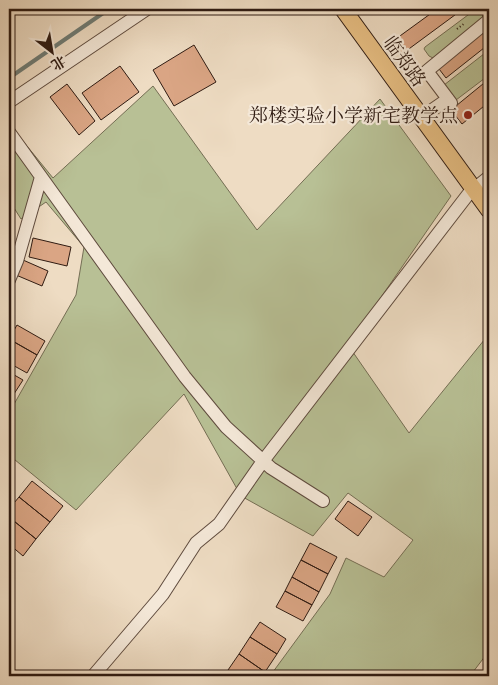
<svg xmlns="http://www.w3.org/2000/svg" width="498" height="685" font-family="Vollkorn,'Noto Serif SC',serif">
<rect width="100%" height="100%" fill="#eedcc3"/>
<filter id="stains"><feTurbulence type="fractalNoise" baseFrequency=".004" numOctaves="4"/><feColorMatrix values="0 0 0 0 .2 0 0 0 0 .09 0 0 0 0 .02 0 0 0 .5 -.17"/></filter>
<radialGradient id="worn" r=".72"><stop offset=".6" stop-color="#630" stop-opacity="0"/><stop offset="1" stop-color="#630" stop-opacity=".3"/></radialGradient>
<path fill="#b8c095" stroke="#746e54" d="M476 9H478L484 17 435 59 429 56 424 49 425 47Z
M489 50V75L456 100 444 85Z
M153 86 257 230 380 99 451 196 348 345 409 433 489 334V651L473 672 477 676H270L330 594 346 558 384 577 413 540 348 493 313 536 241 496 184 394 76 510 9 455V413L76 295 84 247 46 202 21 219 9 200V124L53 178Z"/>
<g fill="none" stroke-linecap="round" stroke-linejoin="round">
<path stroke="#6f7b74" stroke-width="4" d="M9 78 109 9"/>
</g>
<path fill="#daa584" stroke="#2f1b12" d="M437 9H463L402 54 393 41Z
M484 26 489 32V44L446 78 436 65Z
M194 45 216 82 174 106 153 70Z
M120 66 139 92 101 120 82 93Z
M489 79V102L462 124 451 110Z
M67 84 95 121 79 135 50 97Z
M33 238 71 247 67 266 29 257Z
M23 260 48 271 42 286 16 275Z
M17 325 45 341 37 355 9 339Z
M9 339 37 355 27 373 9 363Z
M9 372 23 380 12 397 9 395Z
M32 481 63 506 50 522 19 497Z
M19 497 50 522 36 539 9 517V509Z
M348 501 372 517 358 536 335 519Z
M9 517 36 539 23 556 9 544Z
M310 543 337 557 328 574 301 560Z
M301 560 328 574 319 592 292 577Z
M292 577 319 592 312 605 285 591Z
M285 591 312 605 303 621 276 607Z
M260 622 286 639 277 654 250 637Z
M250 637 277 654 265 672 239 654Z
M239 654 265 672 263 676H238L228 670Z"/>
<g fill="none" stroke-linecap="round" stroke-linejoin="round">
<defs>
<path id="minor" d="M9 102 147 9
M451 103 427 71 489 20
M422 117 448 99
M9 132 185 377 226 427 271 468 323 501
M474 189 489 177
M9 280 17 261 41 177
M9 673 11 676
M93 676 163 594 196 543 219 524 263 461 473 188"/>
<path id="major" d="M343 9 489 210"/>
</defs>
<use href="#minor" stroke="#5f4b3e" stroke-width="14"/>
<use href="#major" stroke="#2f1b12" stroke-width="18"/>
<path stroke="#2f1b12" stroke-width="2" stroke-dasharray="1 2.5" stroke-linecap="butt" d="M457 29 465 23"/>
<use href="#minor" stroke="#f4e8d8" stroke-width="12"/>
<use href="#major" stroke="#e7be82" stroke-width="16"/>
</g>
<circle fill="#8f2418" stroke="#f4e8d8" stroke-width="2" cx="468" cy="115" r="5"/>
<g text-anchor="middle" stroke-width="4.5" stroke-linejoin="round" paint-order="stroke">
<g font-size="19" fill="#2f1b12" stroke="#f4e8d8">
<text transform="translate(405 61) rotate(54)" y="7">临郑路</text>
</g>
<g font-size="19" fill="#2f1b12" stroke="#f4e8d8" text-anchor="end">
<text x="458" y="122">郑楼实验小学新宅教学点</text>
</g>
</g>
<rect width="498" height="685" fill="none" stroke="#eedcc3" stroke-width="30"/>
<rect x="10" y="10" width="478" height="665" fill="none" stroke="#2f1b12" stroke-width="2.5"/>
<rect x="15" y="15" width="468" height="655" fill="none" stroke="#2f1b12"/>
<g transform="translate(52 52) rotate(149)" stroke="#f4e8d8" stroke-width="4" paint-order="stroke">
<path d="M0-4L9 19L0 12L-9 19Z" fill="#2f1b12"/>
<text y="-8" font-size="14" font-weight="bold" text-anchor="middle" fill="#2f1b12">北</text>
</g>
<rect width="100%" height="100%" filter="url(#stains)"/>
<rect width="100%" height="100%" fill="url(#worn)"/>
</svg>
